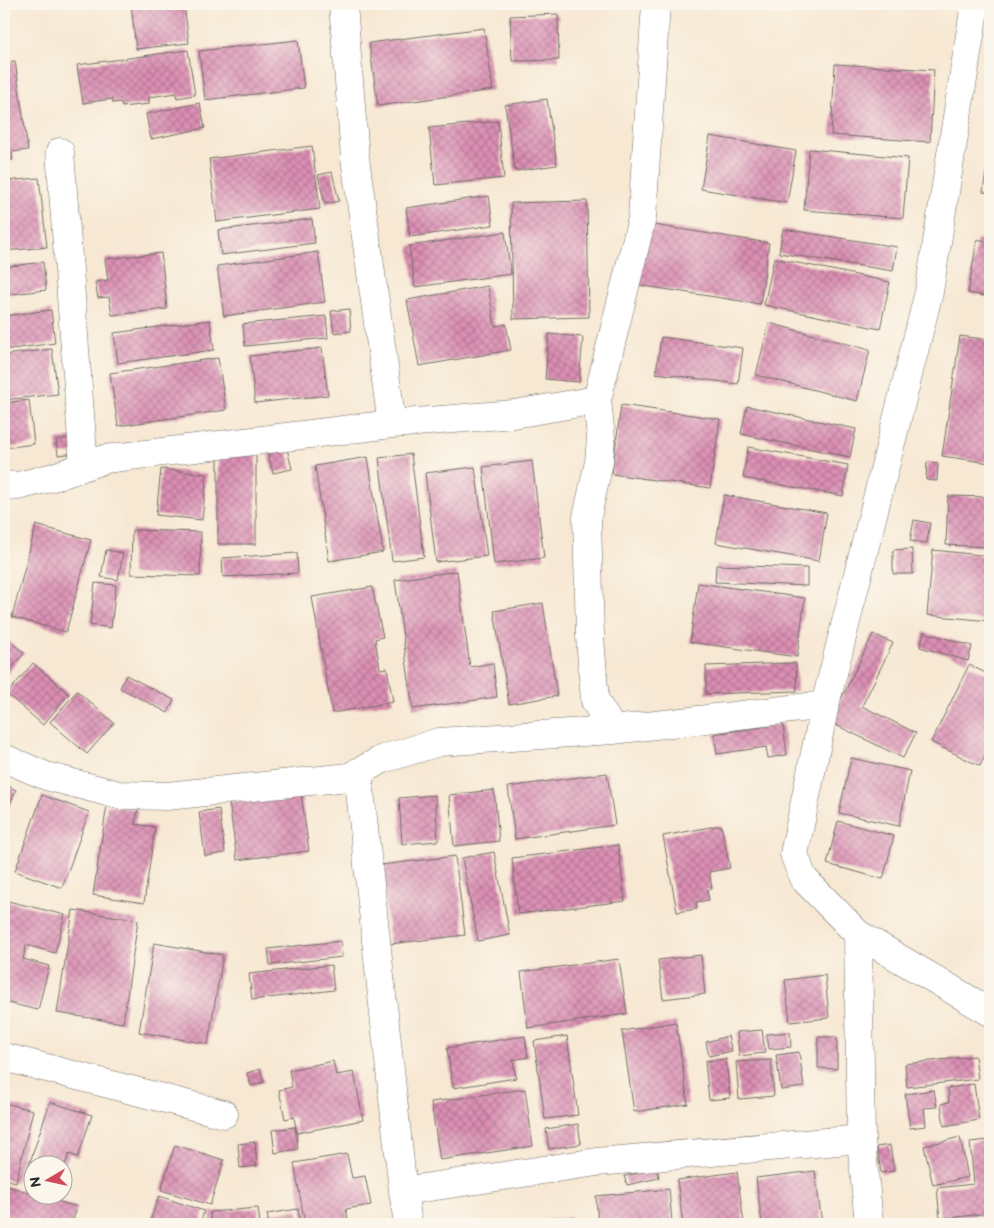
<svg xmlns="http://www.w3.org/2000/svg" width="994" height="1228" font-family="'Balsamiq Sans',sans-serif">
<defs>
<pattern id="building-cross-hatch" width="8" height="8" patternUnits="userSpaceOnUse" patternTransform="scale(1.25)"><rect width="8" height="8" fill="#dc8fb4"/><path d="M0 0l8 8M0 8l8-8" fill="none" stroke="#b37593"/></pattern>
</defs>
<rect width="100%" height="100%" fill="#fbf7ec"/>
<filter id="ink" filterUnits="userSpaceOnUse"><feTurbulence type="fractalNoise" baseFrequency=".02" numOctaves="2"/><feDisplacementMap in="SourceGraphic" scale="10" xChannelSelector="R" yChannelSelector="G"/><feConvolveMatrix kernelMatrix="1 2 1 2 8 2 1 2 1" color-interpolation-filters="sRGB"/></filter>
<filter id="wash" filterUnits="userSpaceOnUse"><feTurbulence type="fractalNoise" baseFrequency=".0096" numOctaves="4" result="noise"/><feDisplacementMap in="SourceGraphic" scale="20" xChannelSelector="R" yChannelSelector="G"/><feGaussianBlur stdDeviation="1.12" result="paint"/><feColorMatrix in="noise" values="0 0 0 0 0 0 0 0 0 0 0 0 0 0 0 0 0 1.4 0 .05"/><feComposite in="paint" operator="in"/></filter>
<g filter="url(#wash)">
<rect width="100%" height="100%" fill="#f7e8d3"/>
<g id="blocks">
<path fill="url(#building-cross-hatch)" d="M131 4H184L189 43 136 49Z
M558 14 559 60 512 61 510 16Z
M484 28 493 90 378 106 369 43Z
M298 40 304 88 205 100 199 51Z
M188 50 195 95 177 98 176 93 149 97V104L122 107 121 102 113 103 112 99 83 103 77 65Z
M4 52 6 62 15 61 28 150 12 152 13 160 4 161Z
M835 64 934 70 930 142 831 135Z
M547 99 557 165 515 171 505 105Z
M200 103 205 128 151 139 146 114Z
M498 121 504 178 435 185 429 128Z
M710 136 796 151 787 203 701 189Z
M312 146 320 209 217 222 209 159Z
M809 149 908 158 903 218 804 210Z
M989 152H990V193L983 192Z
M332 172 339 201 325 204 318 175Z
M39 178 47 247 4 251V181Z
M489 196 493 225 410 237 406 208Z
M587 201 589 317 513 319 511 203Z
M312 219 315 243 221 255 218 230Z
M647 224 769 243 760 304 638 285Z
M783 229 897 247 893 271 779 253Z
M505 232 511 274 415 287 409 246Z
M977 239 990 242V297L968 293Z
M318 252 325 302 224 316 217 266Z
M161 253 167 309 112 315 109 297 98 298 95 282 108 280 105 259Z
M774 258 890 282 880 329 764 305Z
M43 262 46 290 4 295V267Z
M488 286 495 326 506 324 511 350 419 366 407 300Z
M349 309 351 331 334 333 331 311Z
M51 310 55 343 4 350V316Z
M326 316 328 338 245 346 243 324Z
M210 320 214 350 118 363 114 333Z
M769 323 870 350 857 401 756 375Z
M549 334 583 337 579 382 545 379Z
M960 336 990 340V463L942 456Z
M661 337 743 348 738 384 656 373Z
M322 348 328 395 255 403 250 356Z
M52 349 58 394 4 400V355Z
M218 358 226 410 118 426 110 373Z
M29 400 34 444 4 448V403Z
M621 405 720 419 710 488 612 474Z
M747 406 856 429 850 457 741 434Z
M74 437 76 453 58 455 56 440Z
M748 447 848 465 843 496 743 478Z
M287 449 292 469 273 473 268 454Z
M256 451V544H218V452Z
M411 454 424 557 392 561 379 458Z
M368 457 383 552 329 561 315 466Z
M532 461 544 558 494 564 483 467Z
M927 462 938 463 937 481 926 480Z
M475 467 487 556 436 562 425 473Z
M161 469 207 474 202 520 156 515Z
M724 495 827 513 819 561 716 543Z
M948 496 990 497V547L946 545Z
M914 520 930 523 927 543 910 541Z
M36 525 91 540 66 632 12 617Z
M132 530 201 532 200 576 131 574Z
M912 549 913 574H893V550Z
M106 550 123 553 118 580 101 577Z
M933 550 990 556V621L927 615Z
M297 553 298 573 223 577 222 558Z
M716 565 807 568V586L715 582Z
M457 571 470 667 493 663 497 697 413 709 395 580Z
M95 583 116 585 111 628 90 625Z
M698 583 805 598 797 657 690 642Z
M372 587 383 637 375 639 380 669 387 668 393 702 332 713 312 597Z
M543 603 557 696 509 704 494 611Z
M924 632 972 646 968 661 920 647Z
M873 634 893 643 862 706 916 733 903 758 830 722Z
M4 637 24 653 4 678Z
M33 663 69 694 43 725 7 694Z
M796 663 797 691 706 694V666Z
M969 665 990 675V745L980 766 931 742Z
M126 675 174 700 168 713 120 688Z
M77 691 114 723 87 754 50 722Z
M783 724 787 755 768 758 766 747 717 754 714 734Z
M851 758 910 771 899 826 839 813Z
M607 773 615 825 515 839 508 787Z
M4 784 16 790 4 819Z
M494 790 499 841 454 846 449 795Z
M301 793 309 851 237 860 229 802Z
M42 795 89 812 62 888 15 871Z
M435 795 438 841 402 844 399 798Z
M107 805 138 810 135 824 155 827 144 903 93 895Z
M219 809 225 853 205 856 199 812Z
M838 821 894 836 883 879 827 864Z
M721 825 730 868 709 872 712 889 707 890 709 900 696 902 697 909 677 912 663 836Z
M618 845 625 901 518 914 512 858Z
M494 852 510 935 478 941 462 858Z
M455 856 465 935 390 944 381 865Z
M4 900 65 915 55 953 26 945 23 959 49 966 38 1010 4 1002Z
M73 910 138 920 123 1023 57 1013Z
M341 941 342 957 270 965 268 949Z
M154 943 223 955 208 1044 139 1032Z
M701 955 705 994 663 999 658 960Z
M619 959 627 1014 528 1028 521 972Z
M331 965 334 990 252 1000 249 974Z
M825 975 829 1018 790 1022 785 980Z
M676 1022 688 1104 634 1112 622 1031Z
M762 1030 765 1053 739 1056 737 1032Z
M790 1032 791 1047 769 1049 767 1034Z
M525 1036 528 1057 513 1060 516 1078 453 1088 447 1048Z
M567 1036 578 1115 545 1119 534 1041Z
M728 1036 732 1051 709 1056 706 1042Z
M818 1037H837V1069L818 1068Z
M799 1052 804 1087 781 1090 776 1055Z
M975 1056 978 1079 907 1087 905 1064Z
M726 1059 730 1098 709 1100 705 1061Z
M771 1060 774 1096 739 1099 736 1062Z
M333 1061 336 1075 354 1072 363 1120 297 1133 294 1117 285 1119 279 1090 292 1087 289 1070Z
M260 1069 264 1082 251 1086 247 1073Z
M974 1084 979 1120 944 1126 941 1104 949 1102 948 1088Z
M525 1089 533 1146 440 1160 431 1102Z
M934 1090 937 1107 924 1108 926 1126 910 1128 905 1094Z
M50 1102 92 1115 78 1157 69 1154 63 1170 62 1166H32V1177L26 1174Z
M4 1103 33 1110 16 1182 4 1179Z
M578 1124 581 1144 549 1149 546 1129Z
M295 1127 298 1149 275 1153 272 1130Z
M960 1137 968 1177 933 1185 924 1146Z
M989 1140 990 1213 940 1219 937 1188 974 1184 970 1142Z
M255 1142 257 1166 240 1168 238 1144Z
M175 1145 224 1160 210 1205 161 1190Z
M890 1145 894 1171 881 1173 877 1147Z
M347 1154 352 1178 365 1176 371 1205 346 1209 349 1224H305L294 1163Z
M657 1169 659 1178 627 1185 624 1176Z
M815 1171 822 1224H762L756 1178Z
M737 1172 744 1224H683L677 1180Z
M4 1185 77 1207 72 1224H4Z
M669 1189 672 1222 651 1224H598L596 1196Z
M159 1196 204 1211 200 1224H149Z
M258 1208 260 1224H211L210 1212Z
M298 1209 300 1224H269L267 1214Z
M573 1217 574 1224H521V1223Z"/>
</g>
</g>
<g filter="url(#ink)">
<use href="#blocks" fill-opacity="0" stroke="#726d66" stroke-width="1"/>
<g fill="none" stroke-linecap="round" stroke-linejoin="round">
<defs>
<path id="minor" d="M343 4 355 158 392 424
M975 4 929 292 825 705 794 854 803 878 858 934 990 1012
M60 152 84 466
M4 485 18 486 57 476 105 459 392 424 514 414 597 400
M613 730 595 701 590 637 587 517 599 462 601 438 597 400 642 218 656 4
M4 758 46 776 119 795 167 796 349 777 383 759 439 742 613 730 825 705
M358 772 403 1191 408 1224
M858 934 861 1139 869 1224
M4 1057 224 1114
M403 1191 597 1162 861 1139"/>
</defs>
<use href="#minor" stroke="#726d66" stroke-width="29"/>
<use href="#minor" stroke="#fff" stroke-width="28"/>
</g>
</g>
<rect width="994" height="1228" fill="none" stroke="#fbf7ec" stroke-width="20"/>
<g transform="translate(48 1180) rotate(261)"><circle r="24" fill="#fbf7ec" stroke="#a8a59f"/>
<path d="M0-4L9 19L0 12L-9 19Z" fill="#d1495b"/>
<text y="-8" font-size="14" font-weight="bold" text-anchor="middle" fill="#2b2b2b">N</text>
</g>
</svg>
